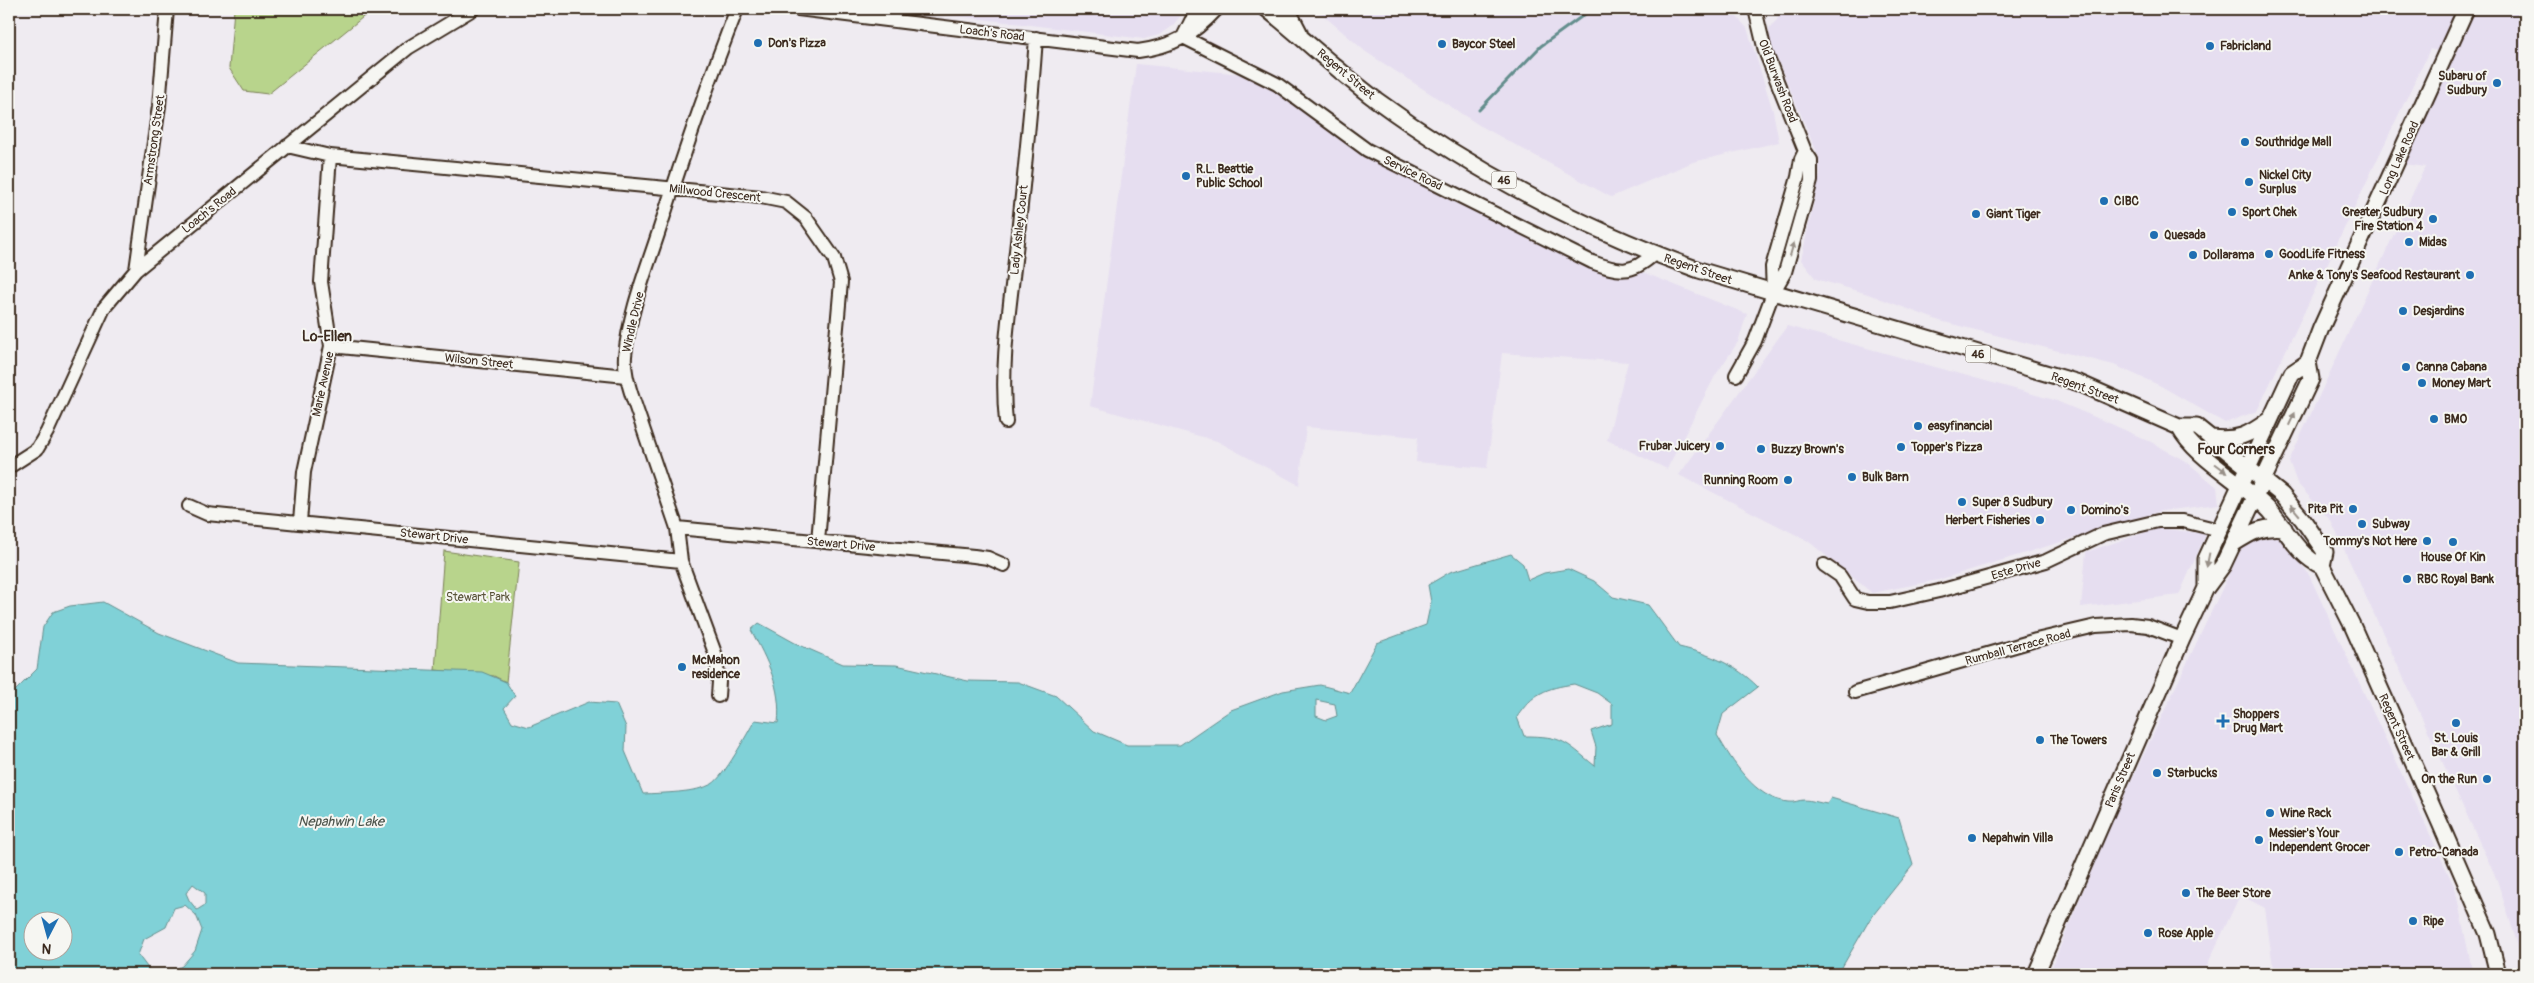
<svg xmlns="http://www.w3.org/2000/svg" width="2534" height="983" font-family="Pangolin,sans-serif">
<rect width="100%" height="100%" fill="#efebf1"/>
<filter id="ink" filterUnits="userSpaceOnUse"><feTurbulence type="fractalNoise" baseFrequency=".02" numOctaves="2"/><feDisplacementMap in="SourceGraphic" scale="10" xChannelSelector="R" yChannelSelector="G"/><feConvolveMatrix kernelMatrix="1 2 1 2 8 2 1 2 1" color-interpolation-filters="sRGB"/></filter>
<g filter="url(#ink)">
<path fill="#e6def0" d="M901 9H1186L1173 25 1159 35 1144 39Z
M1316 9H1735L1737 17 1747 28 1773 111 1779 142 1693 162 1611 197 1479 125 1366 52Z
M1781 9H2525V968L2497 880 2331 521 2297 483 2289 461 2425 167 2397 163 2447 53 2430 49 2257 411 2225 423 2161 386 2114 365 1940 321 1868 294 1816 279 1801 260 1820 175 1819 157 1770 42 1769 28 1777 20Z
M1136 64 1263 76 1367 150 1614 270 1635 269 1747 314 1738 342 1715 376 1667 469 1607 440 1628 362 1502 353 1487 468 1416 462 1418 437 1306 427 1299 485 1217 441 1090 406Z
M1787 326 2054 400 2109 423 2151 442 2187 462 2217 487 2219 504 2161 511 1938 580 1872 593 1808 541 1679 475Z
M2276 526 2309 575 2455 888 2473 974H2274L2265 908 2240 895 2203 974H2049L2108 830 2248 534Z
M2159 528 2206 534 2179 595 2081 607 2086 552Z"/>
<path fill="#b8d48c" stroke="#7a7f55" d="M234 9H373L268 94 244 91 229 68Z
M444 551 519 562 506 682 494 676 435 670Z"/>
<path fill="#80d1d7" stroke="#648e8d" fill-rule="evenodd" d="M1511 554 1523 564 1528 580 1544 573 1568 569 1594 581 1613 597 1648 605 1679 647C1709 654 1735 664 1758 687L1723 714 1717 735C1732 761 1755 799 1788 802 1794 803 1799 800 1804 800 1811 800 1820 803 1827 804L1831 798 1899 818 1913 865 1870 919 1838 974H9V701L10 696 37 669 43 627 53 612 70 606 103 602 159 633 238 663 482 672 506 682 515 696 504 708 512 722 529 727 589 702 616 704 626 727 625 751 643 794C662 793 696 793 712 784 724 777 747 734 755 720L778 723C782 688 767 660 751 630L759 623 795 643 843 664 896 665 968 681 1018 682 1056 696 1094 731 1127 745H1180L1231 710 1283 691 1320 685 1350 693 1377 643 1426 625 1431 602 1428 585 1450 572ZM1574 684 1597 693 1612 704V724L1591 731 1596 747 1595 766C1565 742 1564 736 1524 736L1517 717C1533 693 1546 688 1574 684ZM1316 700 1335 704 1337 716 1326 720 1316 716ZM193 884 205 893V905L197 910 189 900 186 893ZM185 905 196 915 202 930 195 951 182 966 165 974 150 971 138 955 144 939 166 927 174 908ZM32 920H62V950H32Z"/>
<g fill="none" stroke-linecap="round" stroke-linejoin="round">
<path stroke="#648e8d" stroke-width="3" d="M1479 110 1541 46 1592 9"/>
<defs>
<path id="minor" d="M798 9 1138 51C1174 46 1193 35 1217 9
M1183 37 1277 84 1367 150 1592 262C1619 272 1631 275 1654 254
M1183 37 1191 21 1202 9
M287 146 330 156 761 197 786 202 806 218 834 258 841 282 818 541
M136 270 159 106 167 9
M1773 293 1772 267 1798 177 1801 159 1805 151
M331 346 626 376
M1736 375 1755 341 1773 293 1785 272 1811 181V160L1805 151 1765 51 1755 9
M1006 422C1000 365 1010 307 1016 251 1024 180 1031 109 1036 38
M9 467 37 449 47 432 104 308 136 270 408 48 473 9
M189 506 207 514 681 561
M300 522 304 472 331 346 321 282 330 156
M677 528 974 556 988 558 1004 565
M1824 565 1840 576 1855 599 1868 602H1890L1939 591 2046 561 2103 534 2158 521H2183L2219 530
M1855 692 2036 640 2096 626 2131 624 2148 626 2182 639
M718 696 719 682 715 653 681 561 677 528 632 396C628 383 624 370 625 356 629 313 646 271 659 231 683 156 708 82 737 9"/>
<path id="major" d="M1267 9C1303 38 1338 71 1375 99 1473 171 1584 229 1699 270L2079 383 2179 427H2197L2282 495 2303 520 2325 552 2322 566 2352 625 2440 823 2488 934 2498 974
M1287 9 1299 32
M2179 427C2196 459 2243 482 2270 511 2286 529 2299 557 2322 566
M2212 438C2237 441 2249 435 2269 420
M2233 544C2250 533 2263 525 2284 528
M2206 588V559L2292 373 2308 362
M2036 974 2182 639 2206 588 2223 565 2311 379 2308 362 2321 328 2466 9"/>
</defs>
<use href="#minor" stroke="#3b2a1e" stroke-width="16"/>
<use href="#major" stroke="#3b2a1e" stroke-width="19"/>
<use href="#minor" stroke="#f6f6f2" stroke-width="12"/>
<use href="#major" stroke="#f6f6f2" stroke-width="15"/>
</g>
<defs><path id="oneway-solid" d="M-6-.8H1V-3.2L6.5 0L1 3.2V.8H-6Z" transform="scale(1.25)"/></defs>
<g fill="#989088">
<use href="#oneway-solid" transform="translate(1792 249) rotate(-74)"/>
<use href="#oneway-solid" transform="translate(2292 419) rotate(-65)"/>
<use href="#oneway-solid" transform="translate(2221 468) rotate(37)"/>
<use href="#oneway-solid" transform="translate(2295 510) rotate(-130)"/>
<use href="#oneway-solid" transform="translate(2208 560) rotate(101)"/>
</g>
</g>
<g fill="#1f6fb2" stroke="#f6f6f2" stroke-width="2">
<circle cx="758" cy="43" r="5"/>
<circle cx="1442" cy="44" r="5"/>
<circle cx="2210" cy="46" r="5"/>
<circle cx="2497" cy="83" r="5"/>
<circle cx="2245" cy="142" r="5"/>
<circle cx="1186" cy="176" r="5"/>
<circle cx="2249" cy="182" r="5"/>
<circle cx="2104" cy="201" r="5"/>
<circle cx="2232" cy="212" r="5"/>
<circle cx="1976" cy="214" r="5"/>
<circle cx="2433" cy="219" r="5"/>
<circle cx="2154" cy="235" r="5"/>
<circle cx="2409" cy="242" r="5"/>
<circle cx="2269" cy="254" r="5"/>
<circle cx="2193" cy="255" r="5"/>
<circle cx="2470" cy="275" r="5"/>
<circle cx="2403" cy="311" r="5"/>
<circle cx="2406" cy="367" r="5"/>
<circle cx="2422" cy="383" r="5"/>
<circle cx="2434" cy="419" r="5"/>
<circle cx="1918" cy="426" r="5"/>
<circle cx="1720" cy="446" r="5"/>
<circle cx="1901" cy="447" r="5"/>
<circle cx="1761" cy="449" r="5"/>
<circle cx="1852" cy="477" r="5"/>
<circle cx="1788" cy="480" r="5"/>
<circle cx="1962" cy="502" r="5"/>
<circle cx="2353" cy="509" r="5"/>
<circle cx="2071" cy="510" r="5"/>
<circle cx="2040" cy="520" r="5"/>
<circle cx="2362" cy="524" r="5"/>
<circle cx="2427" cy="541" r="5"/>
<circle cx="2453" cy="542" r="5"/>
<circle cx="2407" cy="579" r="5"/>
<circle cx="682" cy="667" r="5"/>
<path d="M2220.5 713.5h5v5h5v5h-5v5h-5v-5h-5v-5h5z"/>
<circle cx="2456" cy="723" r="5"/>
<circle cx="2040" cy="740" r="5"/>
<circle cx="2157" cy="773" r="5"/>
<circle cx="2487" cy="779" r="5"/>
<circle cx="2270" cy="813" r="5"/>
<circle cx="1972" cy="838" r="5"/>
<circle cx="2259" cy="840" r="5"/>
<circle cx="2399" cy="852" r="5"/>
<circle cx="2186" cy="893" r="5"/>
<circle cx="2413" cy="921" r="5"/>
<circle cx="2148" cy="933" r="5"/>
</g>
<g text-anchor="middle" stroke-width="4" stroke-linejoin="round" paint-order="stroke">
<g fill="#f6f6f2" stroke="#73675e" stroke-width="1">
<rect x="1491.5" y="171.5" width="25" height="17" rx="4"/>
<rect x="1965.5" y="345.5" width="25" height="17" rx="4"/>
</g>
<g font-size="11" font-weight="bold" fill="#3b2a1e">
<text x="1504" y="184">46</text>
<text x="1978" y="358">46</text>
</g>
<g font-size="12" fill="#3b2a1e" stroke="#f6f6f2">
<text transform="translate(992 33) rotate(7)" y="4">Loach's Road</text>
<text transform="translate(1346 74) rotate(40)" y="4">Regent Street</text>
<text transform="translate(1778 81) rotate(69)" y="4">Old Burwash Road</text>
<text transform="translate(154 140) rotate(-82)" y="4">Armstrong Street</text>
<text transform="translate(2399 158) rotate(-66)" y="4">Long Lake Road</text>
<text transform="translate(1413 173) rotate(26)" y="4">Service Road</text>
<text transform="translate(715 193) rotate(6)" y="4">Millwood Crescent</text>
<text transform="translate(209 210) rotate(-39)" y="4">Loach's Road</text>
<text transform="translate(1019 230) rotate(-84)" y="4">Lady Ashley Court</text>
<text transform="translate(1698 269) rotate(19)" y="4">Regent Street</text>
<text transform="translate(633 322) rotate(-77)" y="4">Windle Drive</text>
<text transform="translate(479 361) rotate(6)" y="4">Wilson Street</text>
<text transform="translate(323 384) rotate(-78)" y="4">Marie Avenue</text>
<text transform="translate(2085 388) rotate(20)" y="4">Regent Street</text>
<text transform="translate(434 536) rotate(6)" y="4">Stewart Drive</text>
<text transform="translate(841 544) rotate(5)" y="4">Stewart Drive</text>
<text transform="translate(2016 569) rotate(-16)" y="4">Este Drive</text>
<text transform="translate(2018 647) rotate(-15)" y="4">Rumball Terrace Road</text>
<text transform="translate(2397 727) rotate(66)" y="4">Regent Street</text>
<text transform="translate(2120 780) rotate(-67)" y="4">Paris Street</text>
</g>
<g font-size="12" font-weight="bold" fill="#3b2a1e" stroke="#f6f6f2" text-anchor="start">
<text x="768" y="47">Don's Pizza</text>
<text x="1452" y="48">Baycor Steel</text>
<text x="2220" y="50">Fabricland</text>
<text x="2487" y="80" text-anchor="end">Subaru of<tspan x="2487" dy="14">Sudbury</tspan></text>
<text x="2255" y="146">Southridge Mall</text>
<text x="1196" y="173">R.L. Beattie<tspan x="1196" dy="14">Public School</tspan></text>
<text x="2259" y="179">Nickel City<tspan x="2259" dy="14">Surplus</tspan></text>
<text x="2114" y="205">CIBC</text>
<text x="2242" y="216">Sport Chek</text>
<text x="2423" y="216" text-anchor="end">Greater Sudbury<tspan x="2423" dy="14">Fire Station 4</tspan></text>
<text x="1986" y="218">Giant Tiger</text>
<text x="2164" y="239">Quesada</text>
<text x="2419" y="246">Midas</text>
<text x="2279" y="258">GoodLife Fitness</text>
<text x="2203" y="259">Dollarama</text>
<text x="2460" y="279" text-anchor="end">Anke &amp; Tony's Seafood Restaurant</text>
<text x="2413" y="315">Desjardins</text>
<text x="2416" y="371">Canna Cabana</text>
<text x="2432" y="387">Money Mart</text>
<text x="2444" y="423">BMO</text>
<text x="1928" y="430">easyfinancial</text>
<text x="1710" y="450" text-anchor="end">Frubar Juicery</text>
<text x="1911" y="451">Topper's Pizza</text>
<text x="1771" y="453">Buzzy Brown's</text>
<text x="1862" y="481">Bulk Barn</text>
<text x="1778" y="484" text-anchor="end">Running Room</text>
<text x="1972" y="506">Super 8 Sudbury</text>
<text x="2343" y="513" text-anchor="end">Pita Pit</text>
<text x="2081" y="514">Domino's</text>
<text x="2030" y="524" text-anchor="end">Herbert Fisheries</text>
<text x="2372" y="528">Subway</text>
<text x="2417" y="545" text-anchor="end">Tommy's Not Here</text>
<text x="2453" y="561" text-anchor="middle">House Of Kin</text>
<text x="2417" y="583">RBC Royal Bank</text>
<text x="692" y="664">McMahon<tspan x="692" dy="14">residence</tspan></text>
<text x="2233" y="718">Shoppers<tspan x="2233" dy="14">Drug Mart</tspan></text>
<text x="2456" y="742" text-anchor="middle">St. Louis<tspan x="2456" dy="14">Bar &amp; Grill</tspan></text>
<text x="2050" y="744">The Towers</text>
<text x="2167" y="777">Starbucks</text>
<text x="2477" y="783" text-anchor="end">On the Run</text>
<text x="2280" y="817">Wine Rack</text>
<text x="2269" y="837">Messier's Your<tspan x="2269" dy="14">Independent Grocer</tspan></text>
<text x="1982" y="842">Nepahwin Villa</text>
<text x="2409" y="856">Petro-Canada</text>
<text x="2196" y="897">The Beer Store</text>
<text x="2423" y="925">Ripe</text>
<text x="2158" y="937">Rose Apple</text>
</g>
<g font-size="12" fill="#5a543a" stroke="#f6f6f2">
<text x="478" y="601">Stewart Park</text>
</g>
<g font-size="14" font-weight="bold" fill="#3b2a1e" stroke="#f6f6f2">
<text x="327" y="341">Lo-Ellen</text>
<text x="2236" y="454">Four Corners</text>
</g>
<g font-size="14" font-style="italic" fill="#4c544c" stroke="#f6f6f2">
<text x="341" y="826">Nepahwin Lake</text>
</g>
</g>
<rect width="2534" height="983" fill="none" stroke="#f6f6f2" stroke-width="30"/>
<rect x="15" y="15" width="2504" height="953" fill="none" stroke="#3b2a1e" stroke-width="2" filter="url(#ink)"/>
<g transform="translate(48 936) rotate(186)"><circle r="24" fill="#f6f6f2" stroke="#aba49d"/>
<path d="M0-4L9 19L0 12L-9 19Z" fill="#1f6fb2"/>
<text y="-8" font-size="14" font-weight="bold" text-anchor="middle" fill="#3b2a1e">N</text>
</g>
</svg>
